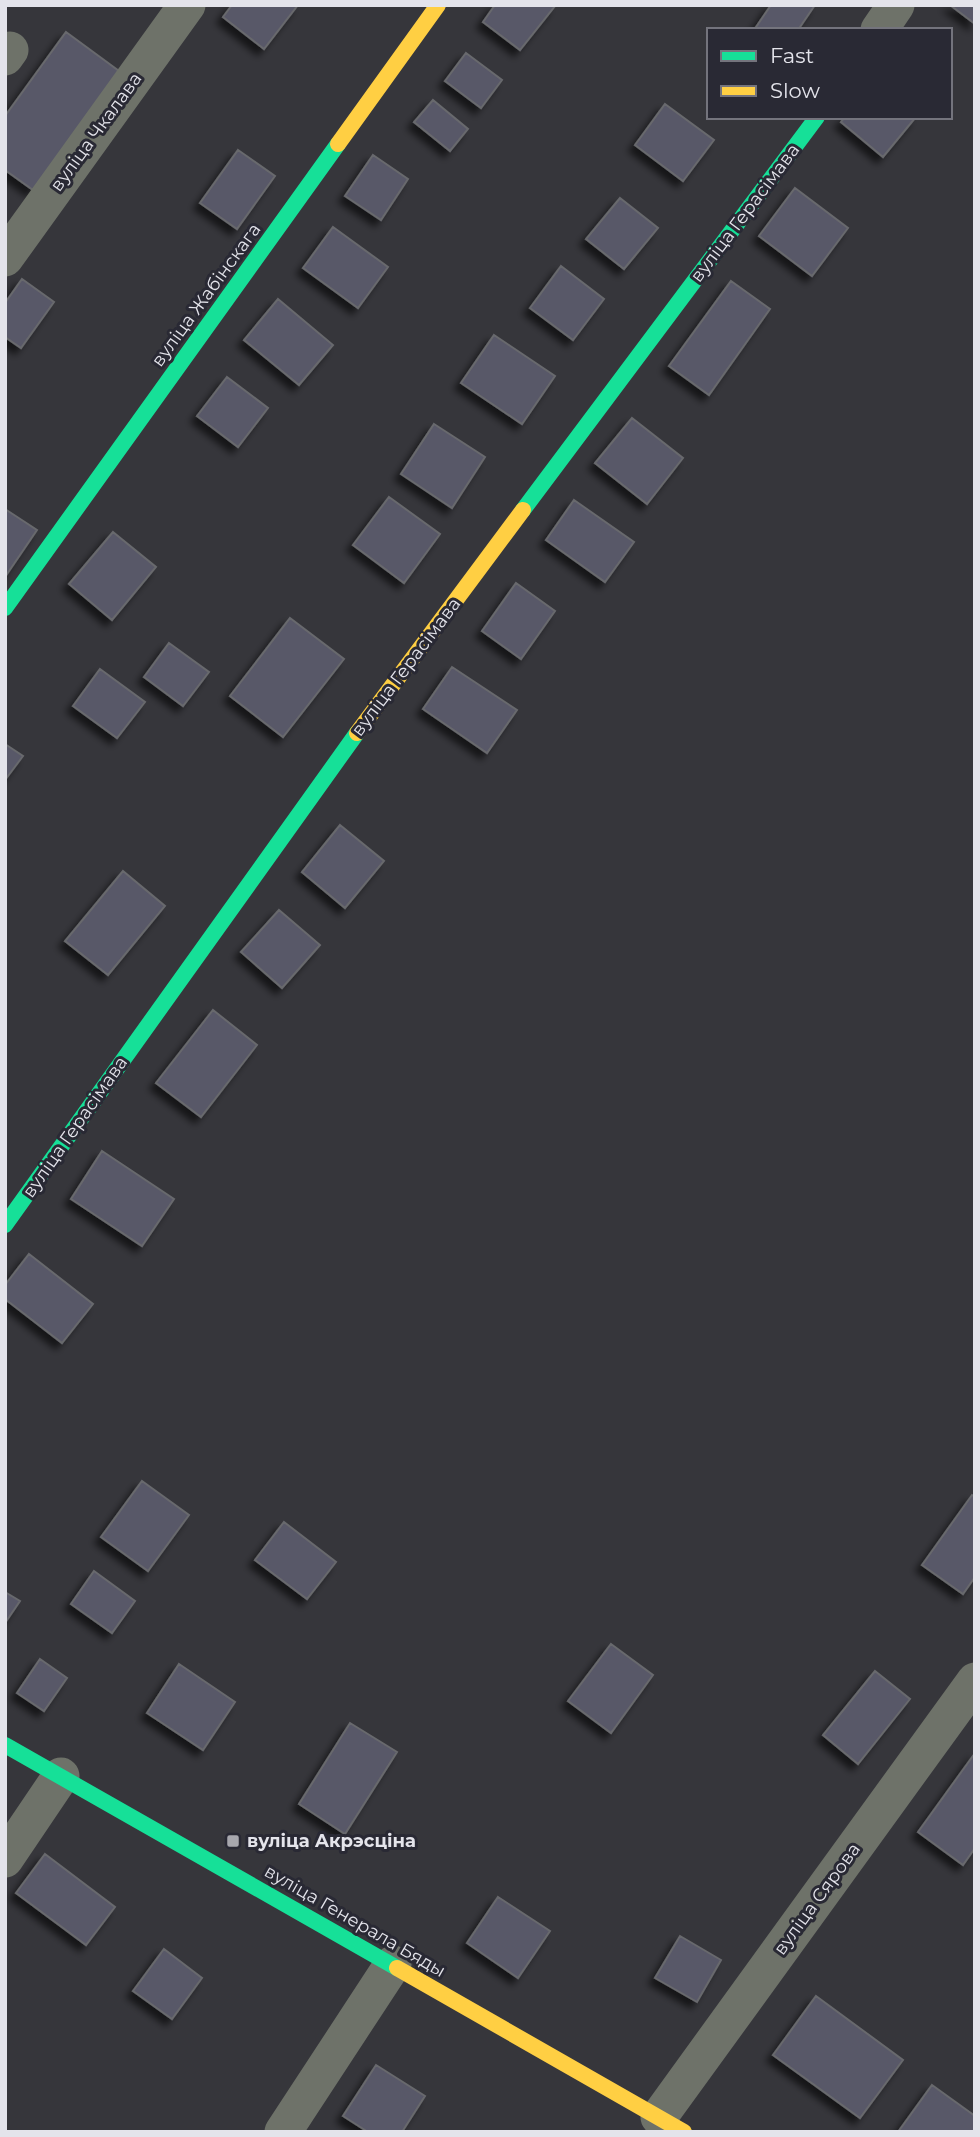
<svg xmlns="http://www.w3.org/2000/svg" width="980" height="2137" font-family="Montserrat,sans-serif">
<defs>
<filter id="shadow"><feDropShadow dx="-6" dy="6" stdDeviation="3.5" flood-color="#0009"/></filter>
</defs>
<rect width="100%" height="100%" fill="#36363b"/>
<path fill="#595868" stroke="#68696d" stroke-width="2" filter="url(#shadow)" d="M232 5H298L264 49 223 17Z
M495 5H554L555 6 520 50 483 22Z
M771 5H815L798 30H754Z
M950 5H975V24Z
M66 32 119 71 33 190 5 170V116Z
M466 53 502 80 481 108 445 81Z
M433 100 468 129 450 151 414 122Z
M665 104 714 140 683 181 635 145Z
M845 117H916L883 157 841 122Z
M238 150 275 176 237 229 200 203Z
M373 155 408 179 381 220 345 196Z
M795 188 848 228 812 276 759 236Z
M620 198 658 228 624 269 586 239Z
M333 227 388 267 358 308 303 268Z
M561 266 604 299 573 340 530 308Z
M22 279 54 302 21 348 5 337V303Z
M731 281 770 309 709 395 669 366Z
M278 299 333 345 299 385 244 340Z
M494 335 555 376 522 424 461 383Z
M227 377 268 408 238 447 197 416Z
M632 418 683 458 647 504 595 463Z
M434 424 485 457 452 508 401 474Z
M389 497 440 534 404 583 353 545Z
M574 500 634 542 605 582 546 540Z
M5 509 37 530 5 577Z
M113 532 156 567 112 620 69 584Z
M516 583 555 611 521 659 482 631Z
M290 618 344 659 283 737 230 696Z
M169 643 209 672 183 706 144 677Z
M452 667 517 710 487 753 423 709Z
M100 669 145 702 117 738 73 706Z
M5 744 23 756 5 780Z
M340 825 384 861 345 908 302 872Z
M123 871 165 906 108 975 65 941Z
M279 910 320 945 282 988 241 952Z
M213 1010 257 1045 201 1117 156 1083Z
M102 1151 174 1199 142 1246 71 1199Z
M29 1254 93 1304 62 1343 5 1299V1285Z
M142 1481 189 1515 148 1571 101 1537Z
M972 1495 975 1497V1577L963 1594 922 1565Z
M284 1522 336 1562 307 1599 255 1560Z
M94 1571 135 1601 112 1633 71 1604Z
M5 1592 20 1601 5 1623Z
M611 1644 653 1675 611 1733 568 1701Z
M40 1659 67 1678 44 1711 17 1693Z
M179 1664 235 1702 203 1750 147 1713Z
M875 1671 910 1699 858 1764 823 1735Z
M350 1723 397 1752 345 1834 299 1804Z
M975 1753V1848L963 1865 918 1832Z
M45 1854 115 1907 86 1945 16 1893Z
M498 1897 550 1931 518 1978 467 1943Z
M680 1936 721 1960 697 2002 655 1978Z
M164 1949 202 1978 172 2019 133 1991Z
M816 1996 903 2060 860 2118 773 2055Z
M376 2065 425 2096 402 2132H368L343 2116Z
M932 2085 975 2116V2132H898Z"/>
<g fill="none" stroke-linecap="round" stroke-linejoin="round">
<path stroke="#6e7269" stroke-width="37" d="M879 30 896 5
M5 57 10 50
M5 258 187 5
M5 1859 61 1776
M659 2117 975 1681
M283 2132 393 1964"/>
<path stroke="#16e098" stroke-width="16" d="M523 510 817 117
M5 608 338 144
M5 1225 357 733
M5 1745 397 1968"/>
<path stroke="#ffcf43" stroke-width="16" d="M338 144 438 5
M357 733 523 510
M397 1968 684 2132"/>
</g>
<rect fill="#a7a7ad" stroke="#292934" stroke-width="2.5" x="226" y="1834" width="14" height="14" rx="3.5"/>
<g text-anchor="middle" stroke-width="6" stroke-linejoin="round" paint-order="stroke">
<g font-size="18" fill="#e4e4eb" stroke="#292934">
<text transform="translate(96 132) rotate(-54)" y="6">вуліца Чкалава</text>
<text transform="translate(745 213) rotate(-53)" y="6">вуліца Герасімава</text>
<text transform="translate(206 295) rotate(-54)" y="6">вуліца Жабінскага</text>
<text transform="translate(406 667) rotate(-53)" y="6">вуліца Герасімава</text>
<text transform="translate(75 1127) rotate(-55)" y="6">вуліца Герасімава</text>
<text transform="translate(817 1899) rotate(-54)" y="6">вуліца Сярова</text>
<text transform="translate(355 1921) rotate(30)" y="6">вуліца Генерала Бяды</text>
</g>
<g font-size="18" font-weight="bold" fill="#e4e4eb" stroke="#292934" text-anchor="start">
<text x="247" y="1847">вуліца Акрэсціна</text>
</g>
</g>
<rect width="980" height="2137" fill="none" stroke="#e4e4eb" stroke-width="14"/>
<rect x="707" y="28" width="245" height="91" fill="#292934" stroke="#74747d" stroke-width="2"/>
<rect x="721" y="51" width="35" height="10" fill="#16e098" stroke="#74747d" stroke-width="2"/>
<text x="770" y="63" font-size="21" fill="#e4e4eb">Fast</text>
<rect x="721" y="86" width="35" height="10" fill="#ffcf43" stroke="#74747d" stroke-width="2"/>
<text x="770" y="98" font-size="21" fill="#e4e4eb">Slow</text>
</svg>
